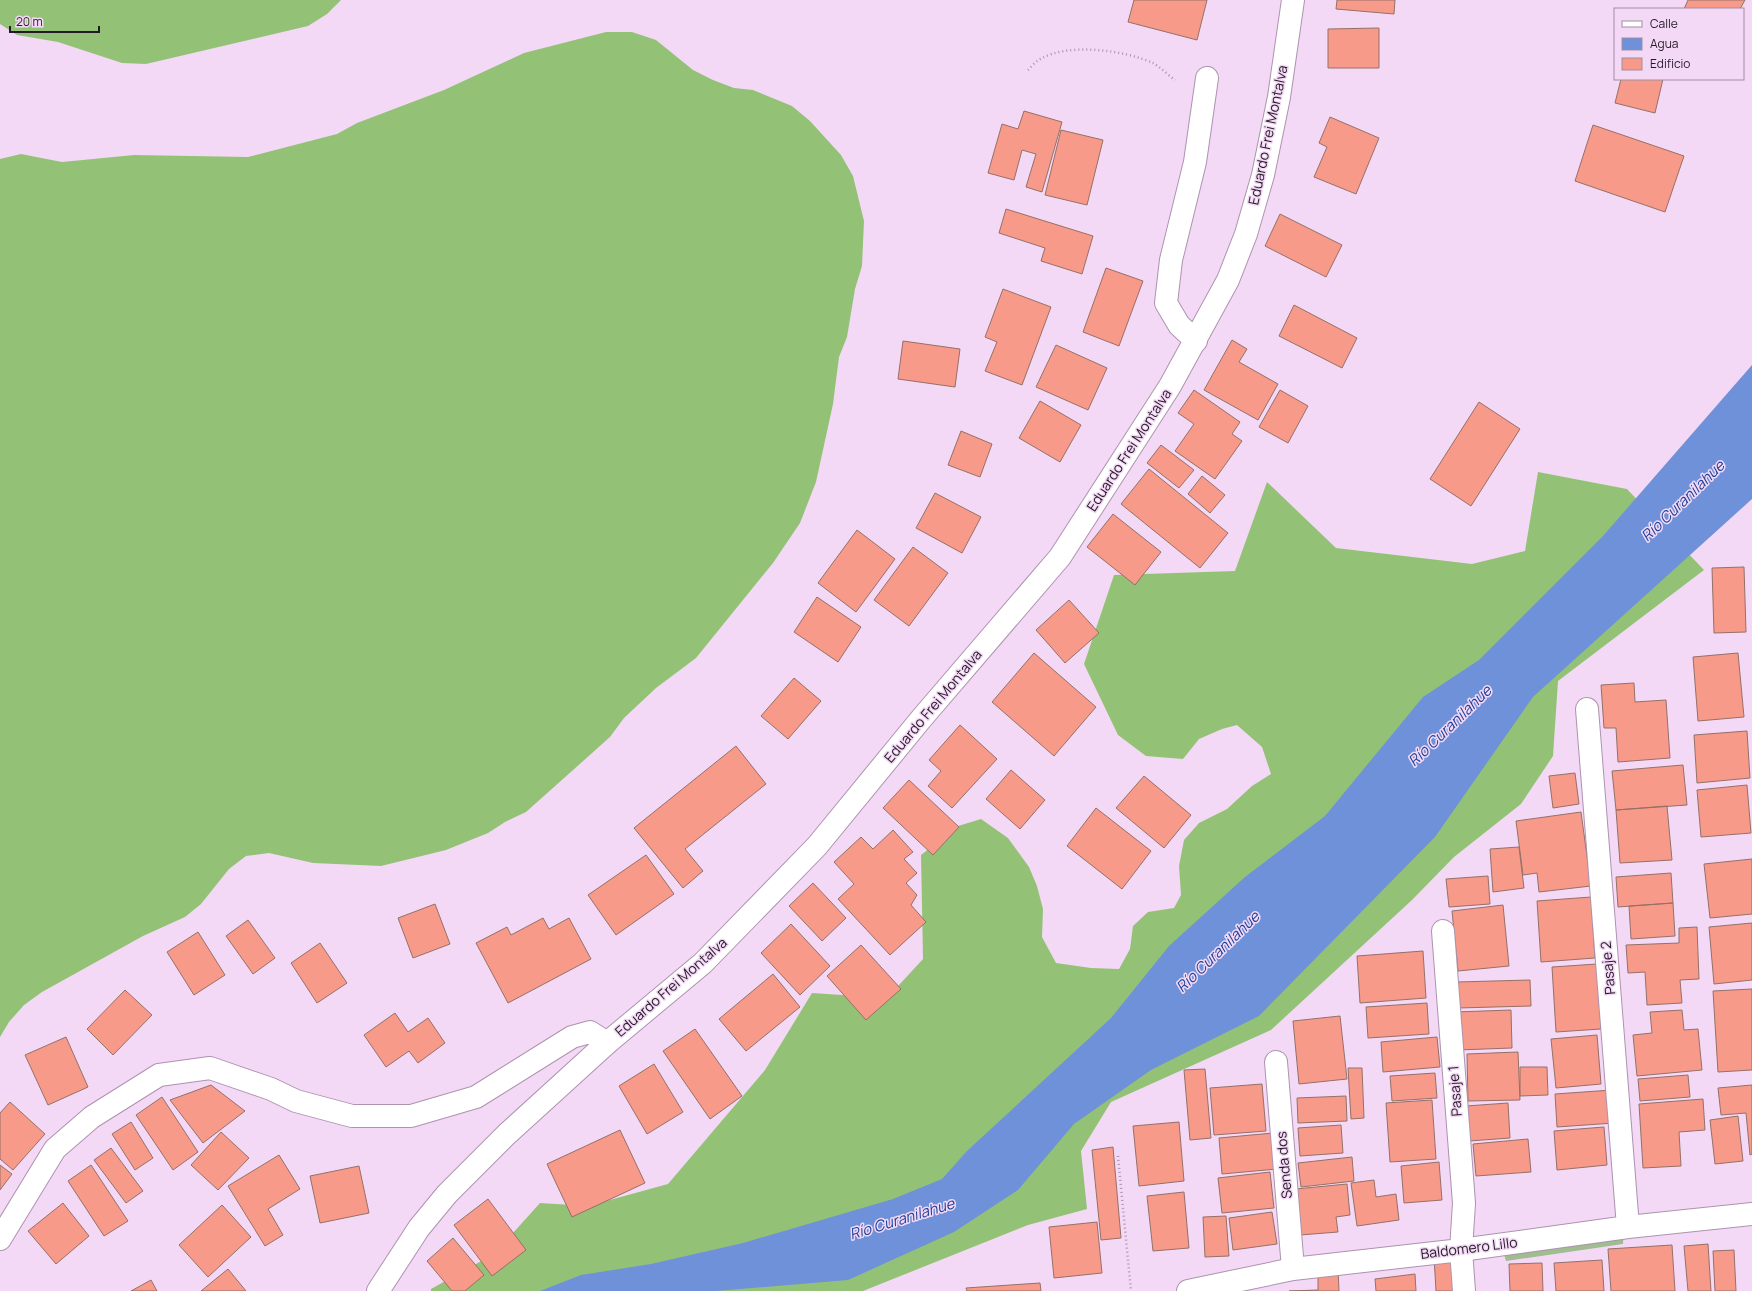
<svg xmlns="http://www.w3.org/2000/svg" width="1752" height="1291" font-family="Manrope,sans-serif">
<rect width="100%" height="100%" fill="#f4d9f6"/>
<path fill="#9fbd8e" d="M1624 1229 1623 1244 1506 1261 1504 1254Z"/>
<path fill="#93c276" d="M0 0H341L327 14 308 26 146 64 122 63 58 42 17 35 0 24Z
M606 32H632L656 40 693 70 713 80 734 88 753 90 792 106 810 121 841 155 853 176 864 221 862 266 855 289 847 337 839 357 833 404 816 482 800 523 773 563 696 658 656 688 624 718 610 737 526 812 505 822 488 833 446 850 381 866 313 863 269 853 246 856 229 869 201 904 185 917 143 936 42 992 24 1005 9 1022 0 1037V159L21 154 62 162 134 155 248 157 337 134 357 123 444 90 524 53Z
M1538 472 1627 489 1704 570 1558 681 1553 756 1521 804 1454 857 1412 900 1271 1030 1111 1102 1081 1151 1087 1209 1028 1225 863 1291H431V1289L494 1254 540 1203 588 1206 668 1184 765 1070 812 993 887 998 923 959 921 855 958 826 981 819 1008 838 1029 867 1037 886 1043 909 1042 937 1056 963 1091 968 1119 969 1130 949 1133 926 1148 912 1174 908 1181 895 1179 866 1184 840 1199 823 1227 809 1252 786 1271 774 1262 747 1237 725 1222 729 1199 739 1183 759 1146 756 1118 735 1084 664 1114 575 1235 571 1267 482 1336 548 1472 564 1525 551Z"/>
<path fill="#6f91da" d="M1752 365V499L1533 697 1435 837 1259 1016 1151 1070 1074 1124 1018 1190 954 1232 848 1280 716 1291H540L581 1275 651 1264 743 1243 893 1199 942 1179 967 1151 1111 1018 1169 946 1245 877 1325 816 1423 697 1479 660 1603 536Z"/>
<path fill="#f79a89" stroke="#957068" d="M1134 0H1207L1197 40 1128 22Z
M1337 0H1395L1394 14 1336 9Z
M1688 0H1745L1740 9H1684Z
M1379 28V68H1328V29Z
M1621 79H1663L1655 113 1615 103Z
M1024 111 1062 122 1042 192 1026 187 1036 154 1022 150 1014 180 988 173 1002 124 1018 129Z
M1330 117 1379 138 1356 194 1314 177 1327 147 1319 143Z
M1593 125 1684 156 1665 212 1575 181Z
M1061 130 1103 140 1087 205 1045 195Z
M1006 209 1093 236 1082 274 1041 261 1045 248 999 233Z
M1280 214 1342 245 1326 277 1265 246Z
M1106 268 1143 281 1119 346 1083 332Z
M1003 289 1051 307 1022 385 985 371 997 342 985 337Z
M1294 305 1357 338 1342 368 1279 336Z
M1232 340 1247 349 1239 362 1278 384 1258 420 1204 390Z
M903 341 960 349 955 387 898 379Z
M1056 345 1107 368 1088 410 1036 387Z
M1194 390 1240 422 1232 434 1242 441 1215 479 1175 451 1194 424 1178 413Z
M1280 390 1308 406 1288 443 1259 427Z
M1040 401 1081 425 1060 462 1019 438Z
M1479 402 1520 429 1471 506 1430 479Z
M961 431 992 444 980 477 948 465Z
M1161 445 1194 470 1179 488 1147 463Z
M1149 469 1228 533 1200 568 1121 504Z
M1202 476 1225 495 1210 513 1188 494Z
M935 493 981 517 962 553 916 528Z
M1113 514 1161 552 1135 585 1087 547Z
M857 530 895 559 856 612 818 583Z
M913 547 948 573 909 626 874 600Z
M1744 567 1746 632 1714 633 1712 568Z
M817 597 861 627 838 662 794 632Z
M1069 600 1099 633 1065 663 1036 630Z
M1034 653 1096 707 1054 756 992 702Z
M1738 653 1744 717 1698 721 1693 657Z
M794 678 821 701 788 739 761 716Z
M1634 683 1635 702 1666 700 1670 758 1618 762 1616 728H1604L1601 685Z
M960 725 997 759 952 808 928 786 941 771 929 760Z
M1747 731 1750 778 1697 783 1694 735Z
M736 746 766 784 685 849 703 871 683 888 634 828Z
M1683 765 1687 805 1616 810 1612 771Z
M1011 770 1045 800 1020 829 986 799Z
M1575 773 1579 804 1553 808 1549 776Z
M1144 776 1191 815 1164 848 1116 808Z
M909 780 959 827 933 855 883 808Z
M1747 785 1751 833 1701 837 1697 790Z
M1667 806 1672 860 1620 863 1616 810Z
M1096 808 1151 851 1122 889 1067 846Z
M1581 812 1591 886 1539 892 1537 873 1523 875 1516 821Z
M893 830 913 852 904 859 917 873 906 883 917 895 911 905 926 922 890 955 838 899 854 884 834 862 861 837 873 849Z
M1519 847 1524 888 1493 892 1490 849Z
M646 855 674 894 616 935 588 895Z
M1752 859V914L1710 918 1704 864Z
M1671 873 1673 903 1618 907 1616 877Z
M1488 876 1490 904 1449 907 1446 879Z
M813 883 846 918 822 941 789 906Z
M1591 897 1595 958 1541 962 1537 901Z
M1673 903 1675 936 1631 939 1629 906Z
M435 904 450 944 413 958 398 918Z
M1503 905 1509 966 1458 971 1452 911Z
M543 918 549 929 569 918 591 959 508 1003 476 943 507 927 511 935Z
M248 920 275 958 253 974 226 936Z
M1752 923V980L1714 984 1709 927Z
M791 924 830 966 800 995 761 953Z
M1697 927 1699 979 1680 980 1682 1003 1647 1005 1645 972 1628 973 1626 945 1679 943V928Z
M198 932 225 975 194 995 167 952Z
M320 943 347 983 317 1003 291 963Z
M861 945 901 989 866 1020 827 976Z
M1423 951 1426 998 1360 1003 1357 956Z
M1597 964 1601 1029 1556 1032 1552 967Z
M773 974 800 1007 746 1051 719 1019Z
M1530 980 1531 1006 1458 1008 1457 982Z
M1752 989V1070L1718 1072 1713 991Z
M125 990 152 1015 113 1055 87 1029Z
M1427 1003 1429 1034 1368 1038 1366 1007Z
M1511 1010 1512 1048 1457 1050 1455 1012Z
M1682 1010 1684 1030 1698 1029 1702 1070 1637 1076 1633 1035 1652 1033 1650 1012Z
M395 1013 408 1032 428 1018 445 1043 418 1063 409 1051 386 1067 364 1035Z
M1340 1016 1347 1079 1299 1084 1293 1021Z
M695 1029 742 1096 710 1119 663 1051Z
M1597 1035 1601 1084 1556 1088 1551 1039Z
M66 1037 88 1087 48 1105 25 1055Z
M1437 1037 1440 1067 1383 1072 1381 1042Z
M1518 1052 1520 1100 1468 1101 1467 1054Z
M654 1064 683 1112 647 1134 619 1086Z
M1520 1067H1547L1548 1095 1520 1096Z
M1348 1068H1362L1364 1118 1351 1119Z
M1205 1069 1211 1138 1190 1140 1184 1070Z
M1435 1073 1437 1098 1392 1101 1390 1076Z
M1688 1075 1690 1097 1640 1101 1638 1079Z
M1262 1084 1266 1131 1214 1135 1210 1088Z
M211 1085 245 1111 203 1143 170 1100Z
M1752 1085V1154L1750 1155 1746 1113 1721 1115 1718 1088Z
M1612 1090 1614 1123 1557 1127 1555 1094Z
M1346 1096 1347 1121 1298 1123 1297 1098Z
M162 1097 198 1152 173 1170 136 1115Z
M1703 1099 1705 1130 1679 1132 1681 1166 1643 1168 1639 1104Z
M1432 1100 1436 1159 1390 1162 1386 1103Z
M10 1102 45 1134 13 1170 0 1159V1113Z
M1508 1103 1510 1138 1469 1141 1466 1106Z
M1738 1116 1743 1161 1715 1164 1710 1120Z
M131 1122 153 1158 135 1170 112 1134Z
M1179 1122 1184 1181 1139 1186 1133 1126Z
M1341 1125 1343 1153 1300 1156 1298 1128Z
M1604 1127 1607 1165 1557 1170 1554 1131Z
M620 1130 645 1183 572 1217 547 1164Z
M221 1132 249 1158 218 1190 191 1165Z
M1273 1133 1277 1169 1222 1174 1219 1138Z
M1528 1139 1531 1172 1476 1176 1473 1144Z
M1113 1147 1121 1238 1101 1240 1092 1150Z
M111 1148 143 1191 126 1203 94 1160Z
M279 1155 300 1189 268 1209 283 1235 265 1246 228 1186Z
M1352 1157 1354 1181 1301 1187 1298 1163Z
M1439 1162 1442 1200 1404 1203 1401 1166Z
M0 1165 12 1174 0 1190Z
M91 1165 128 1221 104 1236 68 1181Z
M359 1166 369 1213 320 1223 310 1176Z
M1270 1172 1274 1208 1222 1213 1218 1178Z
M1374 1180 1376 1197 1396 1194 1399 1220 1357 1226 1351 1183Z
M1347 1184 1350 1215 1336 1217 1338 1232 1300 1235 1296 1189Z
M1184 1192 1189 1248 1153 1251 1147 1196Z
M488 1199 526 1250 492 1276 454 1225Z
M63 1203 89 1236 56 1264 28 1231Z
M222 1205 251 1237 208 1277 179 1245Z
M1272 1212 1277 1244 1233 1250 1229 1218Z
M1226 1216 1229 1256 1205 1257 1203 1217Z
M1097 1222 1102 1273 1054 1278 1049 1227Z
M453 1238 484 1275 465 1291H452L427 1261Z
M1708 1244 1711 1291H1688L1684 1246Z
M1672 1245 1675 1291H1611L1608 1249Z
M1734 1250 1736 1291H1715L1713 1251Z
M1461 1255 1462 1291H1436L1434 1257Z
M1602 1260 1604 1291H1556L1554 1263Z
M1542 1263 1543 1291H1510L1509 1264Z
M1338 1268 1339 1291H1289L1318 1290V1269Z
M228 1269 246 1291H201Z
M1415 1274 1416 1291H1376L1375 1279Z
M151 1280 157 1291H131Z
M1040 1283 1041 1291H967L966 1288Z"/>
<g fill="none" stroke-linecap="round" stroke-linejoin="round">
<defs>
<path id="street" d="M1196 341 1179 325 1166 303 1171 260 1195 162 1207 78
M1587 709 1628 1227
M1443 931 1464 1203 1461 1250 1464 1291
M1276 1062 1293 1269
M0 1239 55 1149 92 1117 159 1075 210 1068 271 1089 296 1101 352 1116H411L476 1097 572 1037 590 1032 607 1043
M1188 1291 1293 1269 1461 1250 1628 1227 1752 1214"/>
<path id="primary" d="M378 1291 419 1228 447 1194 507 1134 607 1043 703 963 817 846 921 719 1060 557 1170 386 1228 280 1246 234 1263 175 1279 97 1293 0"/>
</defs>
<use href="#street" stroke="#ad93af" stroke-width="24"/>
<use href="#primary" stroke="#ad93af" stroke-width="24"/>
<path stroke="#aa95ab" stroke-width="2.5" stroke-dasharray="1 3" stroke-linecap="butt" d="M1028 70C1031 67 1035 62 1039 60 1066 42 1124 50 1153 63 1160 67 1168 75 1175 80
M1118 1156 1131 1291"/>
<use href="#street" stroke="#fff" stroke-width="22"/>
<use href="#primary" stroke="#fff" stroke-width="22"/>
</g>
<g text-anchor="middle" stroke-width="3" stroke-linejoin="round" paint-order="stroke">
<g font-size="14" fill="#241a25" stroke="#f4d9f6">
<text transform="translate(1268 135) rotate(-78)" y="5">Eduardo Frei Montalva</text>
<text transform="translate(1129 450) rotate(-57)" y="5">Eduardo Frei Montalva</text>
<text transform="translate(933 706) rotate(-50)" y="5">Eduardo Frei Montalva</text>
<text transform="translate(1608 968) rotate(-95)" y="5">Pasaje 2</text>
<text transform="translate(671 987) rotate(-41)" y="5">Eduardo Frei Montalva</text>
<text transform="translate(1455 1091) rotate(-94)" y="5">Pasaje 1</text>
<text transform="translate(1284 1165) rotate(-95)" y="5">Senda dos</text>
<text transform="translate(1469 1248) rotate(-7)" y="5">Baldomero Lillo</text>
</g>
<g font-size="15" font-style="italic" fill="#1f4196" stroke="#f4d9f6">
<text transform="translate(1683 501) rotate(-44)" y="5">Río Curanilahue</text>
<text transform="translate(1450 726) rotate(-44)" y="5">Río Curanilahue</text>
<text transform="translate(1218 952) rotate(-44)" y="5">Río Curanilahue</text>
<text transform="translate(902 1219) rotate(-17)" y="5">Río Curanilahue</text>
</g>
</g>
<rect x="1614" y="8" width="130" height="72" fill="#f4d9f6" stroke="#a18da2"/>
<rect x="1622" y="21" width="20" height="6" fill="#ffffff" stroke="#a18da2"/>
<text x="1650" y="28" font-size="12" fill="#241a25">Calle</text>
<rect x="1622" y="38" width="20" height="12" fill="#6f91da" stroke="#a18da2"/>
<text x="1650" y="48" font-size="12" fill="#241a25">Agua</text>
<rect x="1622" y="58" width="20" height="12" fill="#f79a89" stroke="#a18da2"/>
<text x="1650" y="68" font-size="12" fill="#241a25">Edificio</text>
<path d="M10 26v6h89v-6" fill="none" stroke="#241a25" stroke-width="2"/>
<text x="16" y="26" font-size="12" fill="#241a25" stroke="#f4d9f6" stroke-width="3" paint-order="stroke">20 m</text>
</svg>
